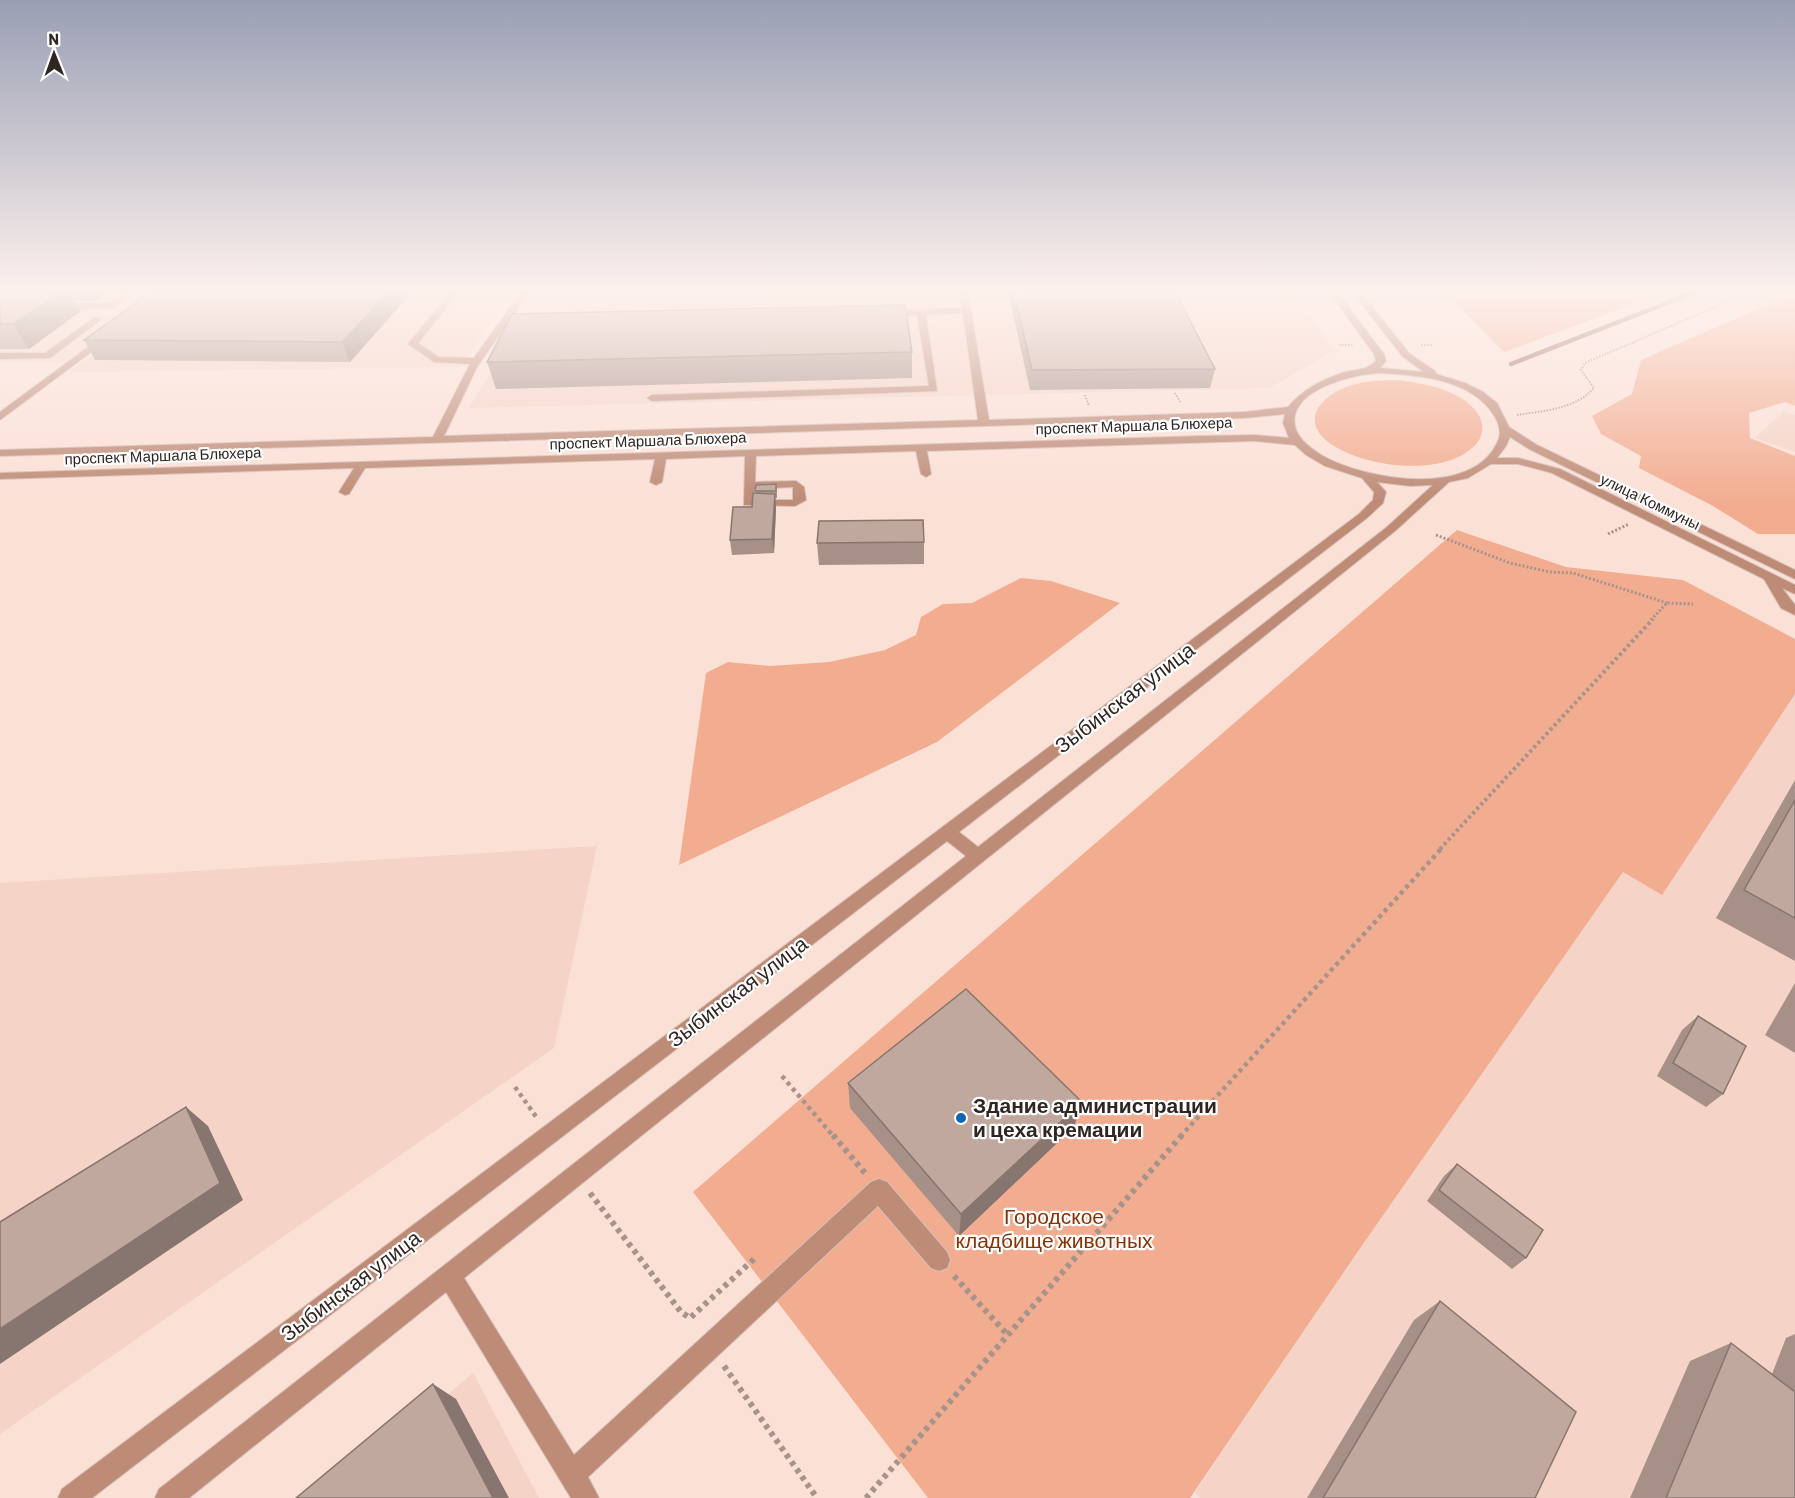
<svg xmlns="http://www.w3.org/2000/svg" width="1795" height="1498" font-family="Barlow,sans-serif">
<rect width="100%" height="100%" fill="#fbe0d6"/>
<path fill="#f5d3c6" d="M0 292H161L65 363 0 362Z
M175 292H514L460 367 69 372Z
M539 292H1293L1335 350 1269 388 469 408Z
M1784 411 1795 415V452L1755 438Z
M1795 694V1498H1200L1195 1492 1363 1244 1623 872 1662 894Z
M597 846 554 1048 0 1434V883Z
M473 1373 539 1498H326Z"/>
<path fill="#f2ad91" d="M1444 292H1666L1504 352Z
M1795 293V406L1785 402 1749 413 1750 438 1795 456V534H1758L1713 506 1639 468 1641 456 1601 434 1592 416 1632 394 1641 360Z
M1395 380C1423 383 1461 389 1478 414 1484 423 1484 434 1477 443 1435 494 1277 450 1323 402 1341 383 1370 380 1395 380Z
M1457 530 1566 567 1683 580 1795 639V694L1662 895 1623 872 1363 1244 1190 1498H928L693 1192Z
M1021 578 1051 581 1120 603 937 742 679 865 706 673 728 662 770 666 829 662 885 650 916 635 921 617 943 604 972 603Z"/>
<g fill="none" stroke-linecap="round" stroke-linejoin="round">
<path stroke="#986551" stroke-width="4.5" d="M1511 364 1695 292"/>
<defs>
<path id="minor" d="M126 292H135L112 309H59L55 306 59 303H110Z
M451 292H459L418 343 439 357 474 358 521 292H529L477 367 444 436 978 420 963 313 926 315 937 391 652 401 647 398 652 395 929 386 917 315 888 317 884 314 888 311 962 308 960 292H968L989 420 1245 412 1288 407C1303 389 1323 379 1345 372 1358 369 1367 370 1376 361L1374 354 1329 292H1337L1384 354 1386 361 1380 368 1424 372 1403 357 1352 292H1360L1409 353 1435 371 1436 374 1465 383 1483 392 1497 403 1509 427 1537 445 1795 570V579L1529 449 1510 437 1506 446 1497 458H1518L1560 469 1795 585V594L1782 588 1795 605V615L1781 608 1764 579 1552 473 1518 464H1491L1468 478 1449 482 1395 531 464 1278 574 1455 871 1182 879 1179 887 1182 947 1252 950 1260 947 1268 939 1271 931 1268 878 1206 588 1477 599 1498H571L446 1292 189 1498H155L159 1489 966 856 947 841 92 1498H58L62 1489 1359 514 1373 500 1374 492 1362 478 1325 466 1306 455 1295 445 1255 441 927 451 931 474 926 477 921 474 916 451 756 456 755 482 796 481 804 487 806 500 795 506 744 505 745 456 666 459 662 482 656 485 650 482 655 459 365 468 349 494 345 495 339 492 354 468 0 479V473L1200 436 1255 435 1289 438 1283 423 1285 414 1245 418 0 456V450L433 437 470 364 434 362 408 344ZM1380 373C1419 375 1473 379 1495 417 1499 424 1502 434 1497 443 1471 498 1366 480 1323 456 1308 447 1291 434 1295 415 1301 387 1356 374 1380 373ZM1377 482 1410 486 1433 485 1387 527 978 847 959 832 1367 518 1383 503 1386 492ZM793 487V500H754V489Z
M582 292H676L672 294 586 295Z
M969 292H1033V293L1029 295 973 294Z
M95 317 102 319 50 358 0 359V353H45Z
M103 336 110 338 0 420V412Z"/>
</defs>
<use href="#minor" stroke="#d6bfb6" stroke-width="2"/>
<path stroke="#a6938b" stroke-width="2" stroke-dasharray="1.5 1.5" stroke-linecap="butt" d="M1339 345H1353
M1421 345H1433
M1175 393 1181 403
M1085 395 1089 406
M1517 415C1543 411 1576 409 1594 388L1581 370 1585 363 1750 292"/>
<path stroke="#a6938b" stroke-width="3" stroke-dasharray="2 2" stroke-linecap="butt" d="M1608 534 1629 524
M1436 535 1510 563 1550 572 1573 573 1667 603
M1651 620 1667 603 1693 604"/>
<path stroke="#a6938b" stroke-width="4" stroke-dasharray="3 3" stroke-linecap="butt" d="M1440 849 1653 619"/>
<path stroke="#a6938b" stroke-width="4.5" stroke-dasharray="4 4" stroke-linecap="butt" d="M782 1076 834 1137
M515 1087 537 1118
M1180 1137 1442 848"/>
<path stroke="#a6938b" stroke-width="6" stroke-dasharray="4.5 4.5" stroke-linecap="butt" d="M833 1135 865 1173
M590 1193 681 1312 690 1318 754 1259
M954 1276 1006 1333
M724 1366 817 1498
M866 1498 1182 1135"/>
<use href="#minor" fill="#be8b77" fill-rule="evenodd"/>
</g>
<path fill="#a69088" d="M0 292H108L95 301H74L81 311 29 349H0Z
M412 292 350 362 95 360 84 340Z
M1009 292H1175L1215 369 1210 388 1030 390 1009 296Z
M912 352V378L496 389 487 362Z
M776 484 777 491V498H775L776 508 774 553 732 555 730 540 752 507 756 493 755 491Z
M924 542V564L819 565 817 543Z
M1795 780V961L1716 918Z
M1795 983V1053L1765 1035Z
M1698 1016 1723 1094 1706 1107 1657 1076 1682 1030Z
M848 1083 1074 1127 959 1236 850 1108Z
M1457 1164 1526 1258 1512 1269 1427 1201 1444 1176Z
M1440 1301 1535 1498H1307L1414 1320Z
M1795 1334V1498H1630L1690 1361 1731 1343 1772 1374 1786 1338Z"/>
<path fill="#87766f" d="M60 292H69L81 311 29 349 13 324Z
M90 292H108L95 301Z
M389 292H412L350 362 342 342Z
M775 494 776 508 774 553 772 539Z
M1082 1102 1074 1127 959 1236 961 1214Z
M186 1107 208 1126 243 1200 0 1364V1329Z
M433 1384 456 1399 509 1498H493Z"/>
<path fill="#c1a89e" stroke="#87766f" stroke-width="1.5" d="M0 292H60L13 324H0Z
M151 292H389L342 342 84 340Z
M1014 292H1175L1215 369 1032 370Z
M905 305 912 352 487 362 512 314Z
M776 484V491H755L756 485Z
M753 493 775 494 772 539 730 540 733 507H752Z
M923 520 924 542 817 543 819 521Z
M1795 800V918L1744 890Z
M966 989 1082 1102 961 1214 848 1083Z
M1698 1016 1746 1046 1723 1094 1673 1063Z
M186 1107 220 1183 0 1329V1222Z
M1457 1164 1543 1230 1526 1258 1439 1190Z
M1440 1301 1576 1412 1535 1498H1323Z
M1731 1343 1795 1392V1498H1666Z
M433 1384 493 1498H296Z"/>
<linearGradient id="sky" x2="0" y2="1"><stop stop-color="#9a9fb4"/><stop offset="0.58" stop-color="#fdf1ed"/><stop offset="1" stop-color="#fdf1ed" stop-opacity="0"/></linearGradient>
<rect width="1795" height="502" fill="url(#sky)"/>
<circle fill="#1164b2" stroke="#fff" stroke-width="2" cx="961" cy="1118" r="6"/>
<g text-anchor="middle" stroke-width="4.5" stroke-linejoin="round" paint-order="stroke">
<g font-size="15" fill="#2f2622" stroke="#fff">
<text transform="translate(1134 426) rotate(-2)" y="5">проспект Маршала Блюхера</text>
<text transform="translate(648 441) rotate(-2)" y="5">проспект Маршала Блюхера</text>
<text transform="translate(163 456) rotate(-2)" y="5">проспект Маршала Блюхера</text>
<text transform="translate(1650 502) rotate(26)" y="5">улица Коммуны</text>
</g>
<g font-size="21" fill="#2f2622" stroke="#fff">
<text transform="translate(1125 698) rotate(-37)" y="7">Зыбинская улица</text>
<text transform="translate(738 992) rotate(-37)" y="7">Зыбинская улица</text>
<text transform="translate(351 1286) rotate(-37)" y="7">Зыбинская улица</text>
</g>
<g font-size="21" font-weight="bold" fill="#2f2622" stroke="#fff" text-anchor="start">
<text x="973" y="1113">Здание администрации<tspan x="973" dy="24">и цеха кремации</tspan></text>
</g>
<g font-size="21" fill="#863307" stroke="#fff">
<text x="1054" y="1224">Городское<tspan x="1054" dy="24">кладбище животных</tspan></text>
</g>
</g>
<g transform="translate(54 54) rotate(359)" stroke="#ffffff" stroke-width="4.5" paint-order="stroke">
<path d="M0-4.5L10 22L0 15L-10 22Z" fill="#2f2622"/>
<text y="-9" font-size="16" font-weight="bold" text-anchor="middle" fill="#2f2622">N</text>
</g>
</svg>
